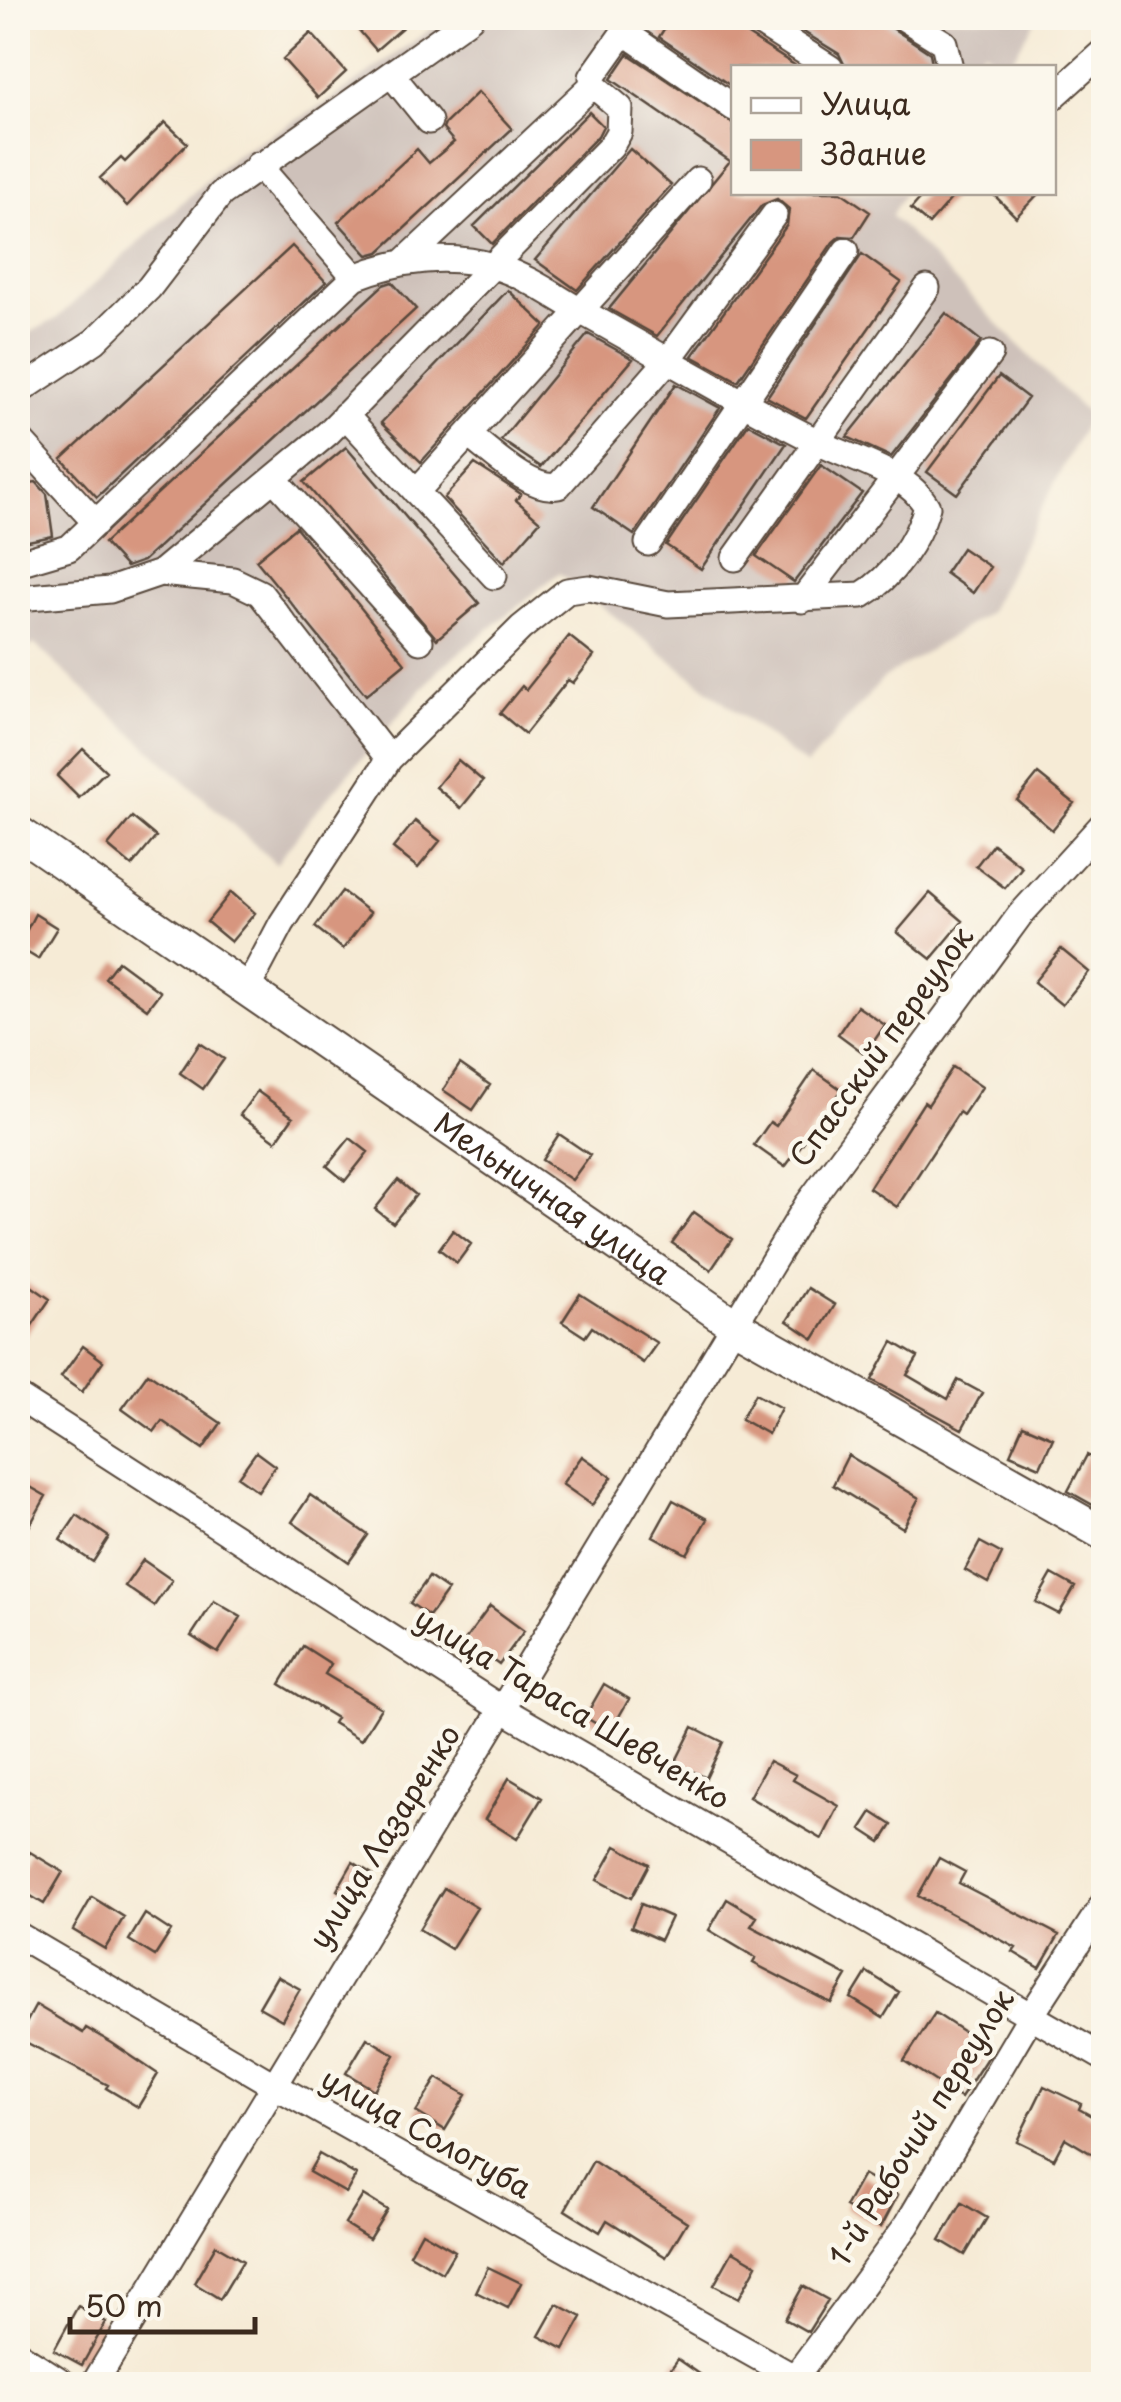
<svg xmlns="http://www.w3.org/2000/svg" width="1121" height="2402" font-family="'Playpen Sans',sans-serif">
<rect width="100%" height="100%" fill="#fbf7ec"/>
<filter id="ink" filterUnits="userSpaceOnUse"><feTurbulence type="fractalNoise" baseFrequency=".01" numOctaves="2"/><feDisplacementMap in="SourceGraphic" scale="20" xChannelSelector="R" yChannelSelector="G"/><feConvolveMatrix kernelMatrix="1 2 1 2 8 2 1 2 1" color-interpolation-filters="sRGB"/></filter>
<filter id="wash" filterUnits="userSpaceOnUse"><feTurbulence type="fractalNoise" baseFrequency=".0048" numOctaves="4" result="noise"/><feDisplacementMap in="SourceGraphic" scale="40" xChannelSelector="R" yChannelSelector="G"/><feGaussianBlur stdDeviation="2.25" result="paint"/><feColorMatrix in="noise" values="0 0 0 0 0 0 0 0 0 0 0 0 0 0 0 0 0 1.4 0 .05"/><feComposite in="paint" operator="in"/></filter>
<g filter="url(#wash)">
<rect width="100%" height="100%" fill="#f6ebd6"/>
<path fill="#cec1ba" d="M446 18H1037L1007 67 983 50 973 67 734 68V192L904 193 891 216 1089 416 988 613 883 679 806 766 559 573 439 669 312 816 276 864 34 644 18 656V339L56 319 233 156 330 101Z"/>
<g id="blocks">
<path fill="#d7967f" d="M369 18H413L376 50 357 28Z
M671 18H736L743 32 799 68H734V88L659 37Z
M781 18H877L930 53 933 68H846L839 54Z
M311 33 346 72 318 98 283 59Z
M628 54 734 124V192H841L870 212 854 237 840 236 833 242 738 381 692 356 787 225 789 209 777 199 762 205 657 336 609 309 730 161 611 79Z
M478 92 512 129 379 252 368 255 338 222 417 149 429 163 454 142 443 129 445 124Z
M589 112 603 126 598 136 492 244 474 226Z
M165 122 187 143 127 206 100 178 121 158 125 162Z
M630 149 671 185 577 290 535 260Z
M926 192H957L929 224 911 209Z
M991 192H1040L1016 217Z
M292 246 326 282 97 497 62 459Z
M862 254 901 282 806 418 767 397Z
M392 282 416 309 143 561 126 567 104 543 383 285Z
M508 290 545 325 421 462 381 423Z
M946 313 981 341 891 457 847 437Z
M588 334 633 359 541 467 501 440Z
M999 376 1028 398 957 494 927 472Z
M676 384 720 408 634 535 593 507Z
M748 424 786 444 701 569 666 545Z
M346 447 479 603 437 639 304 482Z
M475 464 521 494 516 500 540 521 504 562 444 498Z
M821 465 862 493 794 582 756 556Z
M36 482 47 494 53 536 18 543V485Z
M296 527 405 663 366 695 256 560Z
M962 548 990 567 973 593 945 573Z
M569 636 594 656 573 683 568 680 525 734 500 713 522 686 526 690Z
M83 749 106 771 79 798 57 776Z
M458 760 483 781 461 808 436 787Z
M1038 774 1074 803 1052 830 1017 800Z
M132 817 156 837 132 866 108 846Z
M415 821 440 841 418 868 393 848Z
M993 844 1022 867 1005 888 976 866Z
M342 891 370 913 343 949 315 927Z
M231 892 255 913 231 942 207 922Z
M930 893 963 921 931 959 897 932Z
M35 914 57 928 38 959 18 947Z
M1061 949 1089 972 1062 1005 1034 982Z
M118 961 160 992 147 1009 105 978Z
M857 1006 885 1025 865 1054 838 1034Z
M200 1043 224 1059 203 1089 180 1073Z
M460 1064 490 1085 473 1110 443 1090Z
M953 1067 982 1087 963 1115 959 1112 897 1207 869 1188 924 1102 928 1105Z
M814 1070 842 1090 785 1167 754 1145 770 1122 776 1126Z
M257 1091 293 1117 276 1141 240 1115Z
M559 1134 590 1155 572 1180 542 1160Z
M350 1138 368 1152 345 1181 327 1166Z
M398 1180 416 1195 393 1223 375 1209Z
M694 1212 732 1239 711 1270 672 1243Z
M453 1230 471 1244 457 1263 439 1249Z
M27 1283 50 1299 18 1346V1296Z
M808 1288 835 1305 814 1339 787 1321Z
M580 1294 657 1343 643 1363 592 1327 585 1337 562 1322Z
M893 1342 918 1357 907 1375 948 1399 958 1380 982 1393 962 1429 872 1380Z
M83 1346 103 1361 82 1392 61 1377Z
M148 1373 221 1423 203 1449 162 1421 154 1432 122 1409Z
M755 1394 781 1408 768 1434 741 1419Z
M1023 1425 1053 1438 1040 1467 1010 1454Z
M256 1452 275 1466 258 1491 238 1477Z
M848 1455 919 1498 903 1528 833 1485Z
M1087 1455 1104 1464V1485L1093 1505 1068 1491Z
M582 1456 612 1477 592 1505 562 1484Z
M18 1480 46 1496 18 1547Z
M310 1495 368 1535 349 1562 292 1522Z
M673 1500 707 1519 687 1554 653 1536Z
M77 1515 109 1537 93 1562 60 1540Z
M980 1542 1002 1554 988 1583 965 1570Z
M143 1560 172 1580 154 1606 125 1586Z
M1052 1574 1075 1587 1059 1614 1036 1602Z
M429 1577 448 1590 429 1616 410 1603Z
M214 1601 241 1617 218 1653 191 1636Z
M490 1606 524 1631 499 1665 465 1640Z
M303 1646 331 1664 325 1674 381 1708 361 1740 333 1723 336 1718 280 1684Z
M604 1684 629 1699 610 1732 585 1717Z
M693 1727 723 1742 706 1778 675 1763Z
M769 1761 796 1775 793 1780 839 1806 822 1839 749 1797Z
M509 1778 542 1798 517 1839 485 1819Z
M872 1812 892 1825 881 1842 861 1829Z
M616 1846 649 1864 631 1898 597 1880Z
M30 1852 63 1872 44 1904 18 1888V1874Z
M939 1858 965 1872 959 1883 1059 1935 1040 1968 1013 1952 1016 1948 918 1896Z
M353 1862 372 1874 355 1901 337 1890Z
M444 1888 477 1908 451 1949 419 1929Z
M92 1897 124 1917 105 1949 73 1930Z
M727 1899 757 1917 751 1926 847 1976 831 2003 753 1963 756 1958 709 1930Z
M641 1904 671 1917 660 1940 631 1927Z
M145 1914 171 1931 155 1956 129 1940Z
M867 1972 899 1992 883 2018 851 1998Z
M277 1976 300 1989 282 2020 259 2007Z
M36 2005 83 2033 86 2028 112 2043 158 2074 138 2107 106 2088 108 2085 18 2038Z
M935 2013 992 2050 961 2098 904 2061Z
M367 2038 395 2055 374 2090 346 2073Z
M437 2078 466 2095 445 2130 416 2112Z
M1044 2086 1081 2104 1079 2109 1104 2123V2146L1097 2157 1065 2138 1054 2159 1017 2141Z
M319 2154 356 2175 346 2193 309 2172Z
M593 2161 687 2222 666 2257 607 2220 600 2232 565 2210Z
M863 2175 898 2195 881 2227 845 2207Z
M363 2195 387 2210 369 2239 345 2224Z
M962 2203 987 2218 965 2255 940 2240Z
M422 2232 455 2251 442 2273 410 2254Z
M216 2245 243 2261 220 2299 194 2283Z
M733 2251 757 2265 739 2298 714 2285Z
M488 2267 521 2283 508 2308 476 2292Z
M803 2286 828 2300 808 2332 785 2319Z
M557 2304 582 2317 564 2349 539 2336Z
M78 2306 106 2322 82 2365 54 2350Z
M678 2359 714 2384H660Z"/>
</g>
</g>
<g filter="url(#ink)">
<use href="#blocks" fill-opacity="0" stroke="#57473a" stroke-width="2.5"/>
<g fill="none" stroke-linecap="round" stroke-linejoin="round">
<defs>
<path id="minor" d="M752 18 830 68
M904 18 944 43 950 68
M624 32 734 108
M392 75 429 121
M1054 96 1104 51
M258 165 355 277
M405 261 593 85
M18 392 95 341 149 288 221 194 470 18
M345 415 494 576
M468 435C491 451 529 491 558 486L669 359 774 215
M18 438 96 523
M276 481 420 641
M416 492 698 180
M648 543 846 251
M735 558 927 288
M18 563 69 548 355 277C400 259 450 253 497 267 530 278 554 296 584 313 664 357 742 405 824 445 857 461 909 474 927 507 917 541 893 577 862 595L668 604 589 588 567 591 521 628 389 759 282 923 246 991
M160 573 233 580 260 593 389 759
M18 598 110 590 160 573 328 433 611 146 619 132 620 108 593 85 592 77 634 18
M802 600 990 354
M18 1397 502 1709 1104 2058
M18 1935 272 2084 806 2384
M18 2354 65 2384
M94 2384 807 1205 1020 915 1104 823
M790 2384 907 2225 1030 2017 1104 1903"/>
<g id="major">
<path id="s1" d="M18 832 736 1326 1104 1534"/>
</g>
</defs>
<use href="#minor" stroke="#57473a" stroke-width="29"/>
<use href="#major" stroke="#57473a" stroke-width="36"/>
<use href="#minor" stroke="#fff" stroke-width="25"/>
<use href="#major" stroke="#fff" stroke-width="32"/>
</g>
</g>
<g text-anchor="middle" stroke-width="9" stroke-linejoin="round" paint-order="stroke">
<g font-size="30" fill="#3b2a1e" stroke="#fbf7ec">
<text transform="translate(882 1047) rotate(-54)" y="10">Спасский переулок</text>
<text dy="10" stroke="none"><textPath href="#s1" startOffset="648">Мельничная улица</textPath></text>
<text transform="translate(572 1709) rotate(31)" y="10">улица Тараса Шевченко</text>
<text transform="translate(385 1837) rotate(-58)" y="10">улица Лазаренко</text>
<text transform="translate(922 2128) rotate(-58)" y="10">1-й Рабочий переулок</text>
<text transform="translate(426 2134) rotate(29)" y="10">улица Сологуба</text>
</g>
</g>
<rect width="1121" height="2402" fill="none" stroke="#fbf7ec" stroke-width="60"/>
<rect x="731" y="65" width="325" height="130" fill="#fbf7ec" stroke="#aea59a" stroke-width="2.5"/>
<rect x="751" y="98" width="50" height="15" fill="#ffffff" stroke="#aea59a" stroke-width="2.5"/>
<text x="821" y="115" font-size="30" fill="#3b2a1e">Улица</text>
<rect x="751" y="140" width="50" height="30" fill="#d7967f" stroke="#aea59a" stroke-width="2.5"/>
<text x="821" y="165" font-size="30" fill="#3b2a1e">Здание</text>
<path d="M70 2317v15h185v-15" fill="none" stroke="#3b2a1e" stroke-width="5"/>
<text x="85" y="2317" font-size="30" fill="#3b2a1e" stroke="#fbf7ec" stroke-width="8" paint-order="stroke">50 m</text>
</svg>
